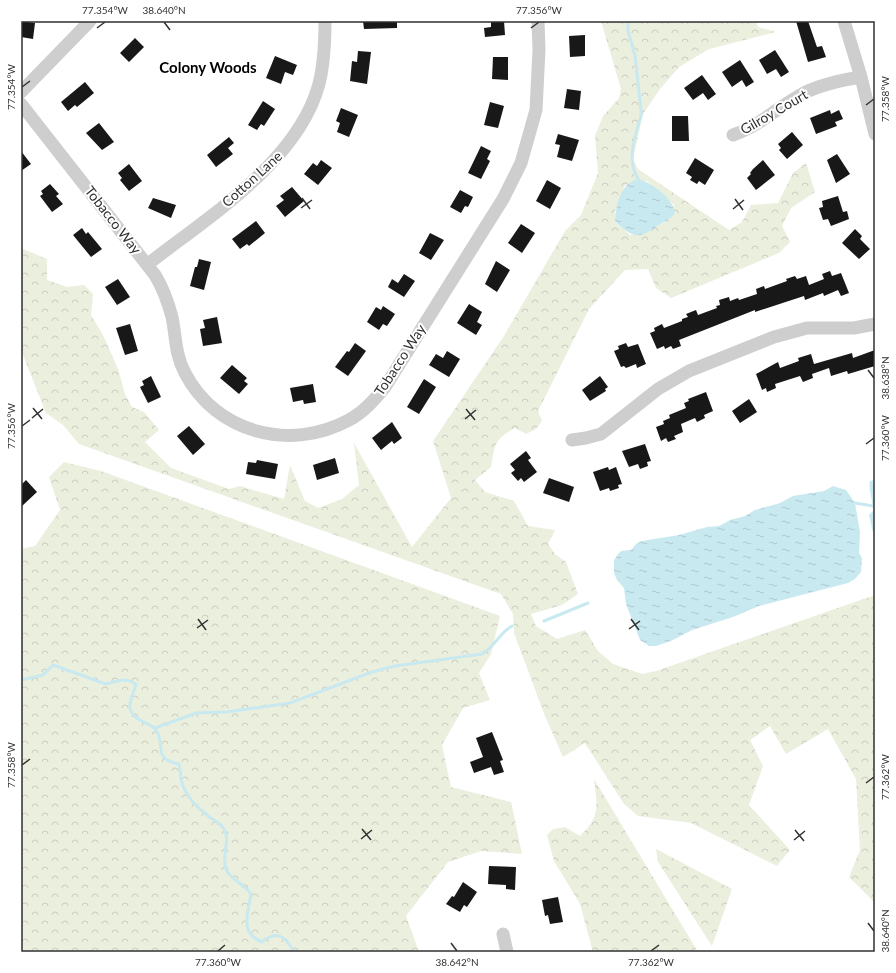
<svg xmlns="http://www.w3.org/2000/svg" width="896" height="973" font-family="Lato,sans-serif">
<defs>
<pattern id="forest-crowns" width="20" height="18" patternUnits="userSpaceOnUse"><rect width="20" height="18" fill="#ebefde"/><path d="M2 6a3 3 0 1 1 6 0M12 15a3 3 0 1 1 6 0" fill="none" stroke="#cacdbf"/></pattern>
<pattern id="water-ripples" width="26" height="14" patternUnits="userSpaceOnUse"><rect width="26" height="14" fill="#c9e9f0"/><path d="M2 4q2-2 4 0t4 0M15 11q2-2 4 0t4 0" fill="none" stroke="#adc8ce"/></pattern>
</defs>
<rect width="100%" height="100%" fill="#fff"/>
<path fill="url(#forest-crowns)" fill-rule="evenodd" d="M601 21H756L758 27 776 32 709 49 679 67 660 89 643 114 633 159 638 169 729 230 742 222 751 205 778 203 793 173 806 163 815 192 791 208 782 226 790 242 779 253 671 298 656 288 648 269 625 270 589 309 538 411 542 421 536 429 526 434 515 428C494 439 495 445 491 467L475 480 485 492 514 501 528 526 555 530 548 544 555 554 566 562 578 594 562 605 531 614 536 626 557 639 585 630 598 651 613 664 642 674 656 671 875 595V903L849 877 860 850 856 779 828 729 786 754 770 726 750 740 763 766 749 805 790 850 777 866 691 823 638 816 624 804 585 743 563 757 545 716 514 633 513 614 501 594 79 444 63 425 46 413 21 350V248L47 259V280L67 287 84 285 93 294 91 315 103 335 118 369 125 394 132 407 144 412 159 430 145 442 171 468 229 489 240 486 284 499 290 465 305 501 318 508 342 499 359 485 354 443 412 547 451 498 433 441 504 336 565 231 581 215 598 173 595 136 603 116 619 98 621 89ZM647 181 674 205 671 218 645 233 630 235 615 221V211L625 185Z
M64 462 101 471 500 616 491 654 479 673 490 700 463 708 442 745 451 787 511 802 522 854 481 851 448 862 406 916 419 952H21V549L35 546 60 510 49 477Z
M594 779 698 952H593L580 904 554 861 547 835 553 829 565 827 580 836C601 816 597 806 594 779Z
M656 849 732 889 712 946 658 862Z"/>
<path fill="url(#water-ripples)" d="M638 179C651 182 674 199 675 213L671 218C644 232 640 247 615 221 616 204 620 184 638 179Z
M875 480V541L869 515 873 511C873 500 868 489 870 481Z
M833 486 846 490 855 503 860 532 859 553 862 558 861 572 855 579 848 583 759 606 733 617 692 630 671 641 656 646H649L640 640 626 604 624 588 617 580 614 573V560L618 554 621 551 631 550 637 543 642 541 679 535 707 527 719 526 730 520 745 516 755 510 780 503 793 496 824 491Z"/>
<g fill="none" stroke-linecap="round" stroke-linejoin="round">
<path stroke="#c9e9f0" stroke-width="3" d="M628 21V31L635 55 641 110V116C635 136 626 160 638 179
M855 503 873 506
M544 621 588 603
M21 680 43 675 53 665 106 684 122 680 130 681 136 684C134 693 129 699 130 708 133 722 149 721 156 730 167 747 151 758 179 764 181 771 180 779 183 786 187 797 199 809 208 816 214 821 220 822 224 829 231 841 221 856 226 869 231 881 244 883 251 894 248 914 239 933 262 942 277 929 286 937 294 952
M155 728 196 713 227 712 290 703 372 672 395 666 482 654C495 647 499 633 512 626"/>
</g>
<path fill="#181818" d="M21 21 35 23 33 39 21 37Z
M363 21H397V28L364 29Z
M491 21H504L505 35 485 37 484 28 491 27Z
M796 21H808L817 47 822 46 826 57 808 62Z
M585 35V56L570 57 569 36Z
M135 38 144 47 129 62 120 53Z
M775 50 789 72 781 77 776 69 767 74 759 60Z
M358 51 371 52 367 84 350 81 352 61 357 62Z
M275 56 297 65 293 75 285 72 281 84 266 78Z
M493 57H508V80L492 79Z
M740 60 754 82 746 87 742 80 732 87 722 72Z
M702 75 716 94 708 100 703 93 693 100 684 88Z
M85 82 94 93 77 107 75 105 68 111 61 102Z
M567 89 581 91 579 110 564 108Z
M263 101 275 109 264 126 261 124 257 130 248 125Z
M490 102 504 106 498 128 484 125Z
M341 108 358 115 349 137 337 132 340 123 336 121Z
M830 110 831 114 839 110 843 119 835 122 837 126 816 134 810 118Z
M672 116H688L689 141H672Z
M99 123 114 142 102 150 86 133Z
M792 132 803 145 787 159 779 150 781 148 778 144Z
M558 134 579 140 572 161 557 157 560 145 555 144Z
M229 137 234 143 228 148 233 154 216 167 207 155Z
M481 146 491 151 487 159 490 161 481 179 468 173Z
M21 151 31 164 21 171Z
M837 154 850 174 836 183 827 160Z
M695 158 714 170 705 185 699 181 697 184 690 180 692 177 686 173Z
M321 160 332 168 318 185 304 174 313 163 317 166Z
M763 160 775 175 756 190 747 178 751 174 750 173 753 169Z
M129 164 142 181 129 191 120 180 122 178 118 173Z
M547 180 561 188 550 209 536 201Z
M50 184 59 194 56 196 63 204 52 212 40 196 43 194 41 191Z
M292 187 304 201 285 217 276 206 284 200 280 196Z
M460 190 473 197 468 207 465 206 461 213 450 207Z
M838 196 843 212 847 211 849 219 831 226 828 219 823 220 819 208 823 207 822 201Z
M153 198 176 205 171 218 148 208Z
M256 221 265 233 249 246 247 244 240 249 232 239Z
M521 224 535 233 522 253 508 243Z
M82 228 86 234 88 232 102 249 91 257 73 235Z
M855 229 862 236 860 239 870 249 859 259 842 243Z
M430 233 444 240 431 260 419 253Z
M199 259 211 262 204 290 190 286 195 267H197Z
M496 261 510 270 497 292 485 284Z
M830 271 832 276 841 273 849 293 841 296 838 290 824 296 823 293 805 300 804 296 755 312V310L679 340 681 346 673 349 671 346 665 349 664 346 657 349 650 333 655 331 654 328 662 324 664 328 682 321V319L688 317 686 314 696 310 698 315 717 308 716 306 720 305 719 300 729 297 730 301 738 298 739 300 757 294 756 289 764 286 765 289 787 281 786 279 795 276 797 279 806 276 809 285 824 279 822 274Z
M404 274 415 281 404 297 388 287 392 279 398 283Z
M118 279 130 297 117 305 105 287Z
M469 304 482 312 477 322 482 325 476 335 457 323Z
M383 306 395 314 387 326 383 324 379 330 367 322 376 307 381 310Z
M217 317 222 343 203 346 200 329 205 328 203 320Z
M130 324 138 351 125 355 116 328Z
M355 343 366 351 348 376 335 367 347 351 349 352Z
M626 343 628 347 638 344 646 364 637 368 636 364 626 368 624 366 621 367 614 351 619 349 618 346Z
M875 350V366L848 374 847 371 831 376 829 368 812 374 813 378 803 382 800 376 775 384 776 388 767 392 766 388 762 390 756 374 778 362 780 368 799 361 798 358 811 354 814 364 852 353 853 358Z
M447 351 460 359 449 377 429 365 436 354 443 358Z
M232 365 247 378 244 381 248 384 239 394 220 378Z
M151 376 161 397 148 403 140 387 144 385 142 381Z
M600 376 608 387 605 389 606 391 590 401 582 390Z
M424 379 436 387 419 414 407 407Z
M313 384 316 402 304 404 303 400 293 402 290 388Z
M706 392 713 411 704 415 705 418 697 422 695 418 681 424 683 432 674 436 676 439 668 442 666 438 661 441 656 427 664 424 663 421 670 418 669 415 686 408 684 403 689 401 688 399Z
M749 399 757 412 740 423 732 411Z
M392 422 402 438 394 444 392 441 381 450 372 438Z
M189 426 205 444 193 455 177 436Z
M645 444 651 461 647 462 648 466 640 469 638 464 629 467 622 451Z
M526 451 531 458 528 460 537 472 524 482 521 478 518 481 511 473 515 470 510 464Z
M335 458 339 473 317 480 313 465Z
M257 460 278 464 275 479 246 474 248 462 256 463Z
M608 467 609 470 616 467 622 484 618 485 619 488 610 491 609 488 600 491 593 472Z
M549 478 574 487 569 502 543 493Z
M26 480 37 492 21 507V485Z
M492 732 503 760 500 761 504 772 494 775 491 767 474 773 470 762 483 757 476 738Z
M489 866 516 867 515 890 506 889V885L488 884Z
M463 882 477 892 467 907 464 905 460 912 446 904 452 896 454 897Z
M558 897 563 922 550 924 548 915 545 916 542 900Z"/>
<g fill="none" stroke-linecap="round" stroke-linejoin="round">
<path stroke="#cecece" stroke-width="13" d="M844 21 861 77 875 134
M21 92 90 21
M21 104 155 275C163 288 168 302 172 317 176 336 175 355 185 373 216 433 290 452 349 420 364 412 375 399 385 387L503 199 521 163 536 110 539 50 538 21
M733 135C760 126 779 106 804 93 822 84 842 80 861 77
M148 264C208 217 298 162 319 84 324 64 325 42 325 21
M572 440 586 438 601 434 658 389 689 371 774 337 807 328H854L875 324
M503 934 507 952"/>
</g>
<path fill="none" stroke="#313131" stroke-width="1.5" d="M164 22 170 30M97 28 105 22M531 28 539 22M22 87 30 81M866 105 874 99M302 198 310 209M735 199 743 210M301 208 312 200M733 209 744 200M868 370 874 378M33 408 42 419M466 409 475 420M32 418 43 409M465 419 476 410M22 426 30 420M866 444 874 438M198 619 206 630M631 619 639 630M197 628 208 620M629 629 640 621M22 765 30 759M866 783 874 777M362 829 371 840M795 830 804 841M361 839 372 830M794 840 805 831M868 923 874 931M451 943 457 951M218 951 225 945M651 951 659 945"/>
<g text-anchor="middle" stroke-width="4" stroke-linejoin="round" paint-order="stroke">
<g font-size="14" fill="#313131" stroke="#fff">
<text transform="translate(774 112) rotate(-30)" y="5">Gilroy Court</text>
<text transform="translate(252 179) rotate(-42)" y="5">Cotton Lane</text>
<text transform="translate(113 220) rotate(52)" y="5">Tobacco Way</text>
<text transform="translate(400 360) rotate(-57)" y="5">Tobacco Way</text>
</g>
<g font-size="15" font-weight="bold" fill="#000" stroke="#fff">
<text x="208" y="73">Colony Woods</text>
</g>
</g>
<rect width="896" height="973" fill="none" stroke="#ffffff" stroke-width="44"/>
<rect x="22" y="22" width="852" height="929" fill="none" stroke="#313131" stroke-width="1.5"/>
<g font-size="10" text-anchor="middle" fill="#313131">
<text x="105" y="14">77.354°W</text>
<text x="164" y="14">38.640°N</text>
<text x="539" y="14">77.356°W</text>
<text transform="translate(11 87) rotate(-90)" y="4">77.354°W</text>
<text transform="translate(885 99) rotate(-90)" y="4">77.358°W</text>
<text transform="translate(885 378) rotate(-90)" y="4">38.638°N</text>
<text transform="translate(11 426) rotate(-90)" y="4">77.356°W</text>
<text transform="translate(885 438) rotate(-90)" y="4">77.360°W</text>
<text transform="translate(11 765) rotate(-90)" y="4">77.358°W</text>
<text transform="translate(885 777) rotate(-90)" y="4">77.362°W</text>
<text transform="translate(885 931) rotate(-90)" y="4">38.640°N</text>
<text x="218" y="966">77.360°W</text>
<text x="457" y="966">38.642°N</text>
<text x="651" y="966">77.362°W</text>
</g>
</svg>
